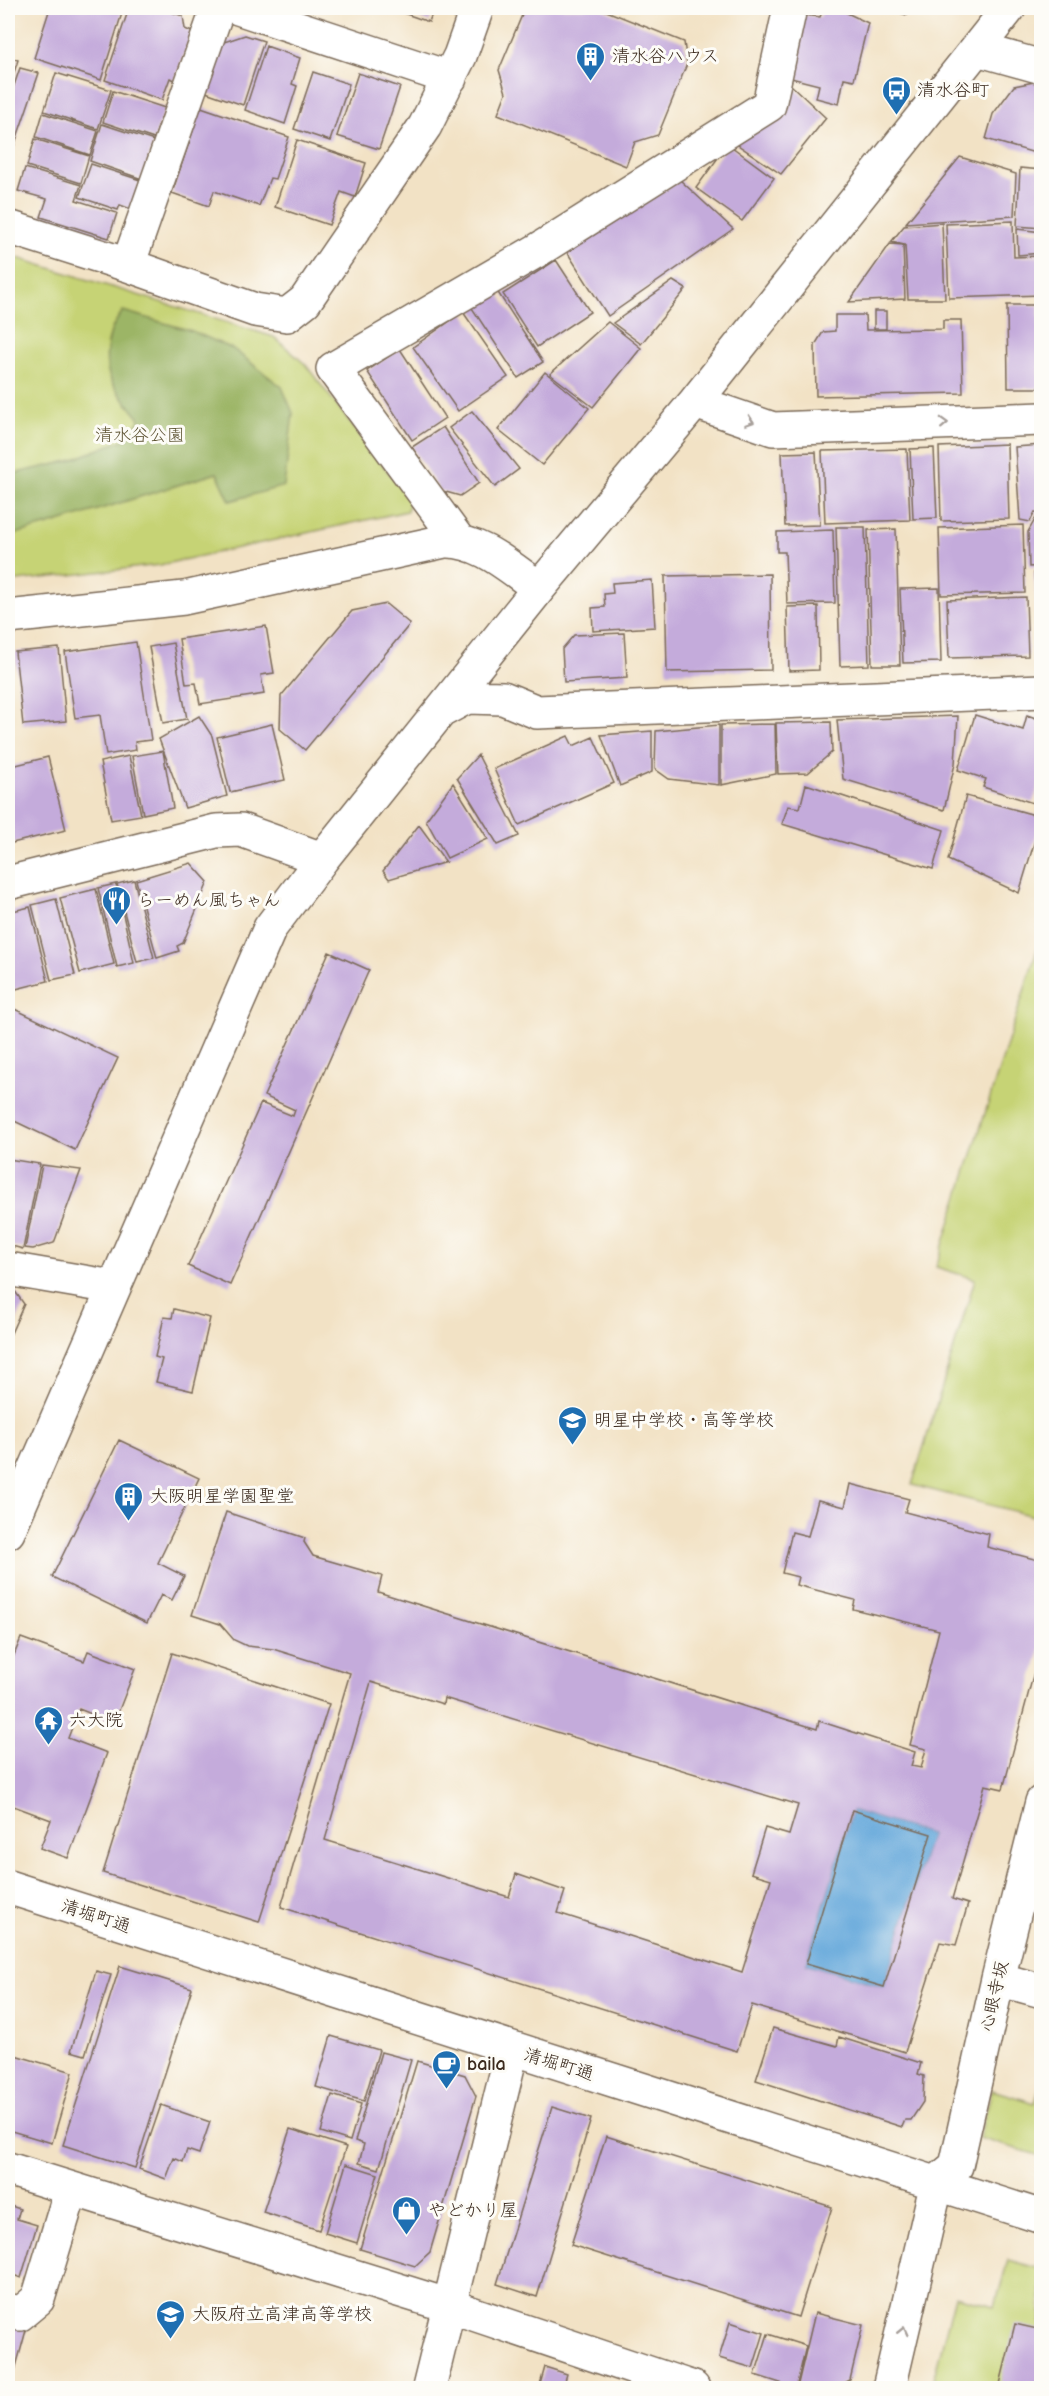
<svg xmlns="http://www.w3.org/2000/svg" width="1049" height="2396" font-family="'Balsamiq Sans','Klee One',sans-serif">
<rect width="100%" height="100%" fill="#fdfcf7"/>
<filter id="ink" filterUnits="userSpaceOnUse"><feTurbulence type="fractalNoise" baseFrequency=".0167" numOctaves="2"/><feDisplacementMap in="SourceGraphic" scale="12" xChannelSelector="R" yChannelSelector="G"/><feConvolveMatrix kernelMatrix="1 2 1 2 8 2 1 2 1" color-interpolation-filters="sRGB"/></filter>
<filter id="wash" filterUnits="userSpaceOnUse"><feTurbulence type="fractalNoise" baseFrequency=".008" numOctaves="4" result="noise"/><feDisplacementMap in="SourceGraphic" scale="24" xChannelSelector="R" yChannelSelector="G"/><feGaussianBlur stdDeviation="1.35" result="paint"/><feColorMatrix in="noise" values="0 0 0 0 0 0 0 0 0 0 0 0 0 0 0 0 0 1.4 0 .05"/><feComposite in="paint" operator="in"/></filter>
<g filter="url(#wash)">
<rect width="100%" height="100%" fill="#f2e2c5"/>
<path fill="#c6d375" stroke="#807e4a" stroke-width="1.5" d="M8 255 274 337 305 364 410 500 407 511 160 565 8 582Z
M1041 938 1042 1518H1041L912 1485 975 1279 936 1267Z
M1041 2082V2156L979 2138 992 2090 1035 2103Z
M1008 2260 1041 2269V2388H931L955 2296 995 2306Z"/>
<path fill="#9cb566" stroke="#6c7042" stroke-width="1.5" d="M123 311 192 331 233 349 282 387 293 413 284 486 230 501 217 473 49 525 8 536V475L69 461 128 438 140 419C121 394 103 383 107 349 110 331 112 326 123 311Z"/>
<path fill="#66a9db" stroke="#506a7c" stroke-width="1.5" d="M852 1810 931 1834 884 1987 806 1964Z"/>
<g id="blocks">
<path fill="#c4abdb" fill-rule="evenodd" d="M50 8H114L123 10 101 80 34 58Z
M129 8H172L171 12 183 16 185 29 192 32 175 80 170 78 162 100 105 80Z
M389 8H434L429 22Z
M525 8H599L684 42 687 64 658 135 635 142 626 166 498 114 506 93 499 70Z
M882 8H909L907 15Z
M823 10 845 12 868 23 854 80 844 78 839 104 816 98 819 85 787 77 804 15 820 17Z
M245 35 264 41 243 105 200 90 215 45Z
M266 46 300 58 292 84 297 86 285 124 245 110Z
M8 57 18 60 8 91Z
M20 68 39 73 8 164V103Z
M313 72 349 84 330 141 294 129Z
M56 73 111 90 98 129 44 111Z
M358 73 400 87 379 149 337 136Z
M1034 82 1042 84V155L986 139 993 114 1014 86Z
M791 85 826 118 781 174 735 143 781 115Z
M113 91 165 108 154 139 103 122Z
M201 107 289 137 275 179 270 178 259 206 214 191 209 206 172 193Z
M43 113 98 131 90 155 36 137Z
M102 124 154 141 142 179 90 161Z
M35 139 89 156 81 183 27 166Z
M297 140 366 163 355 197 341 192 329 225 275 207Z
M728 144 774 178 742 221 696 188Z
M960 157 1016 174 1014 216 906 223Z
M91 164 140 180 131 209 120 205 118 210 79 197Z
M25 168 81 185 76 200 117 213 109 238 41 217 47 199 18 191Z
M1020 168 1042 170V228L1017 226Z
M680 180 733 229 608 316 567 252Z
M1013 221 1014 257 1042 256V295L949 298 946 224Z
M942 223 945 299H908L905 245 891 242 904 226Z
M1017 229 1042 232V253L1018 255Z
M890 244 903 245 905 299 849 302Z
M556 260 590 312 537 347 503 294Z
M673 281 686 289 641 344 613 323Z
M497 291 543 362 518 378 472 308Z
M1007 305H1039L1040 388H1008Z
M874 311H886V329H874Z
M463 312 508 377 458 411 413 347Z
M835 315H865L866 330 943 329V320H961L963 393 816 396 815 345 823 332 835 331Z
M608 322 641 348 593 407 550 374Z
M400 349 445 418 412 440 367 371Z
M545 372 589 408 542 465 498 430Z
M472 411 519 469 495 487 449 428Z
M443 427 479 483 460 496 439 490 412 447Z
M1007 444 1009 519 941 521 939 447Z
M1042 445V514L1035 512 1030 522 1020 520 1015 447Z
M934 448 937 518 913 519 910 449Z
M907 449 910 520 825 523 822 451Z
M816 452 820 525 785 526 782 453Z
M1037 516 1042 517V566L1029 567 1028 532Z
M1023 525 1025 593 941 595 939 528Z
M836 527H865L869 665 840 666Z
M896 529 900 665H872L868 530Z
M833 530 835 603 787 604 785 552H777V532Z
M1034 572H1042V626H1038Z
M770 574 771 670 667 672 665 576Z
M652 580 655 627 593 631 592 608 605 607 604 594 613 593 612 583Z
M939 588 941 662 903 663 900 589Z
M1026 597 1028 656 949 658 947 600Z
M386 604 410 624 305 750 280 729 281 696 352 611Z
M818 606 819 670 789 671 787 607Z
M266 626 274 673 261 675 264 694 200 704 196 683 186 684 179 639Z
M624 633 627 678 564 682 562 649 574 635Z
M1042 633V661L1036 660V634Z
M136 642 151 740 135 742 136 750 106 755 100 715 75 718 65 652Z
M173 643 187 719 163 723 149 647Z
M59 648 66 721 23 725 15 652Z
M975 715 1023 730 1027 715 1042 720V775L1033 803 983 787 986 779 958 770Z
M199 716 212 736 227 796 185 808 159 739Z
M958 716 955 764 944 810 843 779 837 720Z
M831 722 832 752 808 773 778 774 776 723Z
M272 724 285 780 230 792 217 737Z
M775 724 776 774 721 785V725Z
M719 725V785L669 779 655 769 656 731Z
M652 731V772L620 786 601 735Z
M568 736 573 746 593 737 614 783 519 825 494 769Z
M163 751 173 808 143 814 132 756Z
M478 755 519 836 498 845 457 778Z
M129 756 141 815 111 820 100 762Z
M48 757 66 830 8 844V767Z
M453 783 488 839 447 858 426 820Z
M806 784 944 830 933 869 782 824 788 806 800 808Z
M966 796 1042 817 1019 893 948 860Z
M419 825 446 862 389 879 383 871Z
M191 863 208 882 183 943 177 946 179 951 157 958 136 880Z
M134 880 154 958 137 962 117 884Z
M116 884 134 963 117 967 98 888Z
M96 889 114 964 80 973 60 898Z
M56 899 75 975 51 980 32 905Z
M30 907 48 981 8 991V912Z
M329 952 369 970 230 1285 188 1266 261 1103 293 1116 295 1110 264 1096Z
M8 1006 118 1058 75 1150 8 1118Z
M8 1159 40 1164 23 1249 8 1245Z
M42 1165 81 1170 54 1243 33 1249 25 1248Z
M8 1287H12L24 1304 8 1340Z
M174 1309 210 1318 193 1391 156 1382 162 1359 155 1357 164 1317 172 1318Z
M119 1440 199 1478 158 1563 184 1576 172 1600 161 1595 147 1623 52 1577Z
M850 1484 909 1499 905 1512 989 1534 987 1547 1042 1561V1642L1003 1789 985 1785 952 1899 968 1904 956 1945 940 1942 905 2052 752 2005 737 2051 281 1907 350 1673 273 1649 247 1646 234 1640 220 1624 192 1615 226 1512 305 1538 304 1542 313 1556 382 1576 378 1592 817 1729 819 1721 915 1752 911 1766 921 1768 926 1749 910 1745 939 1630 853 1609 855 1600 796 1585 798 1577 782 1573 792 1532 808 1536 818 1500 845 1507ZM371 1682 443 1704 444 1698 798 1805 789 1835 765 1828 751 1873 771 1879 742 1972 558 1913 565 1891 516 1874 509 1897 325 1840ZM852 1810 931 1834 884 1987 806 1964Z
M21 1638 84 1661 88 1651 135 1669 114 1723 79 1709 68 1738 107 1753 68 1858 40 1848 51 1820 8 1804V1670Z
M172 1653 329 1704 259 1922 103 1873Z
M1042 1894V1915L1036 1913Z
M120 1966 192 1988 135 2168 63 2145Z
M96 1971 111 1975 85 2055 71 2051Z
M773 2028 837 2046 839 2037 921 2063 918 2074 924 2076 923 2102 911 2120H905L902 2127 756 2080Z
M331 2036 379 2050 364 2101 316 2087Z
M381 2052 411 2060 379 2169 359 2163 364 2144 355 2141Z
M8 2053 73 2072 52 2143 8 2130Z
M417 2061 465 2075 476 2096 430 2252 415 2266 360 2249Z
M332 2095 361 2104 350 2141 321 2132Z
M161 2105 210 2122 199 2154 187 2150 183 2162 174 2158 166 2179 139 2169Z
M552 2107 591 2119 537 2297 497 2284Z
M290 2129 346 2147 319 2230 263 2212Z
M606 2136 832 2207 798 2317 571 2245Z
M346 2164 378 2174 357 2243 325 2233Z
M8 2205 20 2209 17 2219 37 2225 21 2278 8 2273Z
M815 2313 863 2325 850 2380 835 2388H797Z
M8 2318 28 2323 14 2374 8 2372Z
M730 2322 764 2333 753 2368 719 2358Z
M1015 2324 1042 2330V2388H999Z
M768 2334 806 2346 796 2388 755 2375Z
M545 2367 567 2374 564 2384 571 2386 570 2388H539Z"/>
</g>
</g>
<g filter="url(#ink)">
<use href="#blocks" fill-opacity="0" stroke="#7b6a58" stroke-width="1.5"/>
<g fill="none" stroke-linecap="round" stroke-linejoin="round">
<defs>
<path id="minor" d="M238 8 450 78
M977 49 1042 67
M8 227 128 265 255 310 287 315 305 301 425 126 460 56 477 8
M128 265 218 8
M695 402 773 429 1042 419
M459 541 333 369 538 250 769 105 790 8
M8 617 184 598 445 541C481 540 510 568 539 588
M441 711 467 697 503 698 537 712 1042 691
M8 883 216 831 241 830 322 859
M8 1269 113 1287
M8 1532 270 928 322 859 539 588 695 402 1009 8
M8 1887 1042 2217
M998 1979 1042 1991
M8 2169 450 2306 693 2388
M8 2310 20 2314 38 2299 71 2190
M429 2388 512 2050
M889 2388 937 2182 956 2166 998 1979 1042 1802"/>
</defs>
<use href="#minor" stroke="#7b6a58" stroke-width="36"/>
<use href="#minor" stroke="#fff" stroke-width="33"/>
</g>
<defs><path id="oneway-chevron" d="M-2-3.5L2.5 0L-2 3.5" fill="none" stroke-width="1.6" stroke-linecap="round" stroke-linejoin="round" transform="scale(1.5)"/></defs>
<g stroke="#a79f9a">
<use href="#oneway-chevron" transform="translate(750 421) rotate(19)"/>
<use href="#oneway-chevron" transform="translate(944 423) rotate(-2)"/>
<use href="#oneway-chevron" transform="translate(903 2331) rotate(-77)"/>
</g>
</g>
<defs>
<symbol id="building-pin" viewBox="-11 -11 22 30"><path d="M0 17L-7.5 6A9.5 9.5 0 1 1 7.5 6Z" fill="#1f6fb2" stroke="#fdfcf7"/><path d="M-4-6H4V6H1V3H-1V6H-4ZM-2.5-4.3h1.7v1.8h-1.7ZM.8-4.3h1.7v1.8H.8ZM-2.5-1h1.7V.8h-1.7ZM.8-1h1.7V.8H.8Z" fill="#fff"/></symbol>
<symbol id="bus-pin" viewBox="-11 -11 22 30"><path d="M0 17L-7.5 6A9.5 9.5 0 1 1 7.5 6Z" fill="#1f6fb2" stroke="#fdfcf7"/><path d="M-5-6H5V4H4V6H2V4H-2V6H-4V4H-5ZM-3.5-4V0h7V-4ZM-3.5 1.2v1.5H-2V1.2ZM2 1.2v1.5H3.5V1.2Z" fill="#fff"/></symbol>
<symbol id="restaurant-pin" viewBox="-11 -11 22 30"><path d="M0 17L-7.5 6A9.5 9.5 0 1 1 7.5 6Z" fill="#1f6fb2" stroke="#fdfcf7"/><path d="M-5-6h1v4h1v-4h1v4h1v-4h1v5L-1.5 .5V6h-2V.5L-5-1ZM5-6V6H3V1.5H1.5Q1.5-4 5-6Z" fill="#fff"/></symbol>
<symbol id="school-pin" viewBox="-11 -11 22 30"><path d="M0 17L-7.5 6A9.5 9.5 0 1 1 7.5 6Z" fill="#1f6fb2" stroke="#fdfcf7"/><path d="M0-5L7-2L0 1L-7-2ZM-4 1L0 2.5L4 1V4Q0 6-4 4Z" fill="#fff"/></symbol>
<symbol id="temple-pin" viewBox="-11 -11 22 30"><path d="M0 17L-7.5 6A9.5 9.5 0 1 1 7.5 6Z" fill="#1f6fb2" stroke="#fdfcf7"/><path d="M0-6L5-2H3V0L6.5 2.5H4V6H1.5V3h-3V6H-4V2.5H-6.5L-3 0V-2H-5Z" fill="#fff"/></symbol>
<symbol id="cafe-pin" viewBox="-11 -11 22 30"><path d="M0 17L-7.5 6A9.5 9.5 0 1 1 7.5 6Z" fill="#1f6fb2" stroke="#fdfcf7"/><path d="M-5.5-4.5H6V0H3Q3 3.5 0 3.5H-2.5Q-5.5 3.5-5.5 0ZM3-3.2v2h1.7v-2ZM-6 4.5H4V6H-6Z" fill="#fff"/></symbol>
<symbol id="shop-pin" viewBox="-11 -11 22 30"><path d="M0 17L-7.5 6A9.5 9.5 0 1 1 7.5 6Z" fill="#1f6fb2" stroke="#fdfcf7"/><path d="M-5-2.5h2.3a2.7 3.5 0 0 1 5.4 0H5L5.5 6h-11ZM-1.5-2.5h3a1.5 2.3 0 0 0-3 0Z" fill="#fff"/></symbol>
</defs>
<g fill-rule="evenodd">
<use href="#building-pin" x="574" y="40" width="33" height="45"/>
<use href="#bus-pin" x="880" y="74" width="33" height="45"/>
<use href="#restaurant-pin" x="100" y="884" width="33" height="45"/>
<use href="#school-pin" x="556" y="1404" width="33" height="45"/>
<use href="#building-pin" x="112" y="1480" width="33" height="45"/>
<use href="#temple-pin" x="32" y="1704" width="33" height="45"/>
<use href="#cafe-pin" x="430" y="2048" width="33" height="45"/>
<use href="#shop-pin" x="390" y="2194" width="33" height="45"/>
<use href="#school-pin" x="154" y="2298" width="33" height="45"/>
</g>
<g text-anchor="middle" stroke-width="6" stroke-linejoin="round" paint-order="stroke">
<g font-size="18" fill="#3b2a1e" stroke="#fdfcf7" text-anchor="start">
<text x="612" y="62">清水谷ハウス</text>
<text x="917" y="96">清水谷町</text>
<text x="137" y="906">らーめん風ちゃん</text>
<text x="594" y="1426">明星中学校・高等学校</text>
<text x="150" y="1502">大阪明星学園聖堂</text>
<text x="69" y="1726">六大院</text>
<text x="467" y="2070">baila</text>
<text x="428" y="2216">やどかり屋</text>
<text x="192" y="2320">大阪府立高津高等学校</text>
</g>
<g font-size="18" fill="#5e5434" stroke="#fdfcf7">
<text x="140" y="441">清水谷公園</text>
</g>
<g font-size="18" fill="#3b2a1e" stroke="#fdfcf7">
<text transform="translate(96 1916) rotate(18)" y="6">清堀町通</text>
<text transform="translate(994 1996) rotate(-77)" y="6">心眼寺坂</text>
<text transform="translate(559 2064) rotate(17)" y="6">清堀町通</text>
</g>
</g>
<rect width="1049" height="2396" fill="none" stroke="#fdfcf7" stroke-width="30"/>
</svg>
